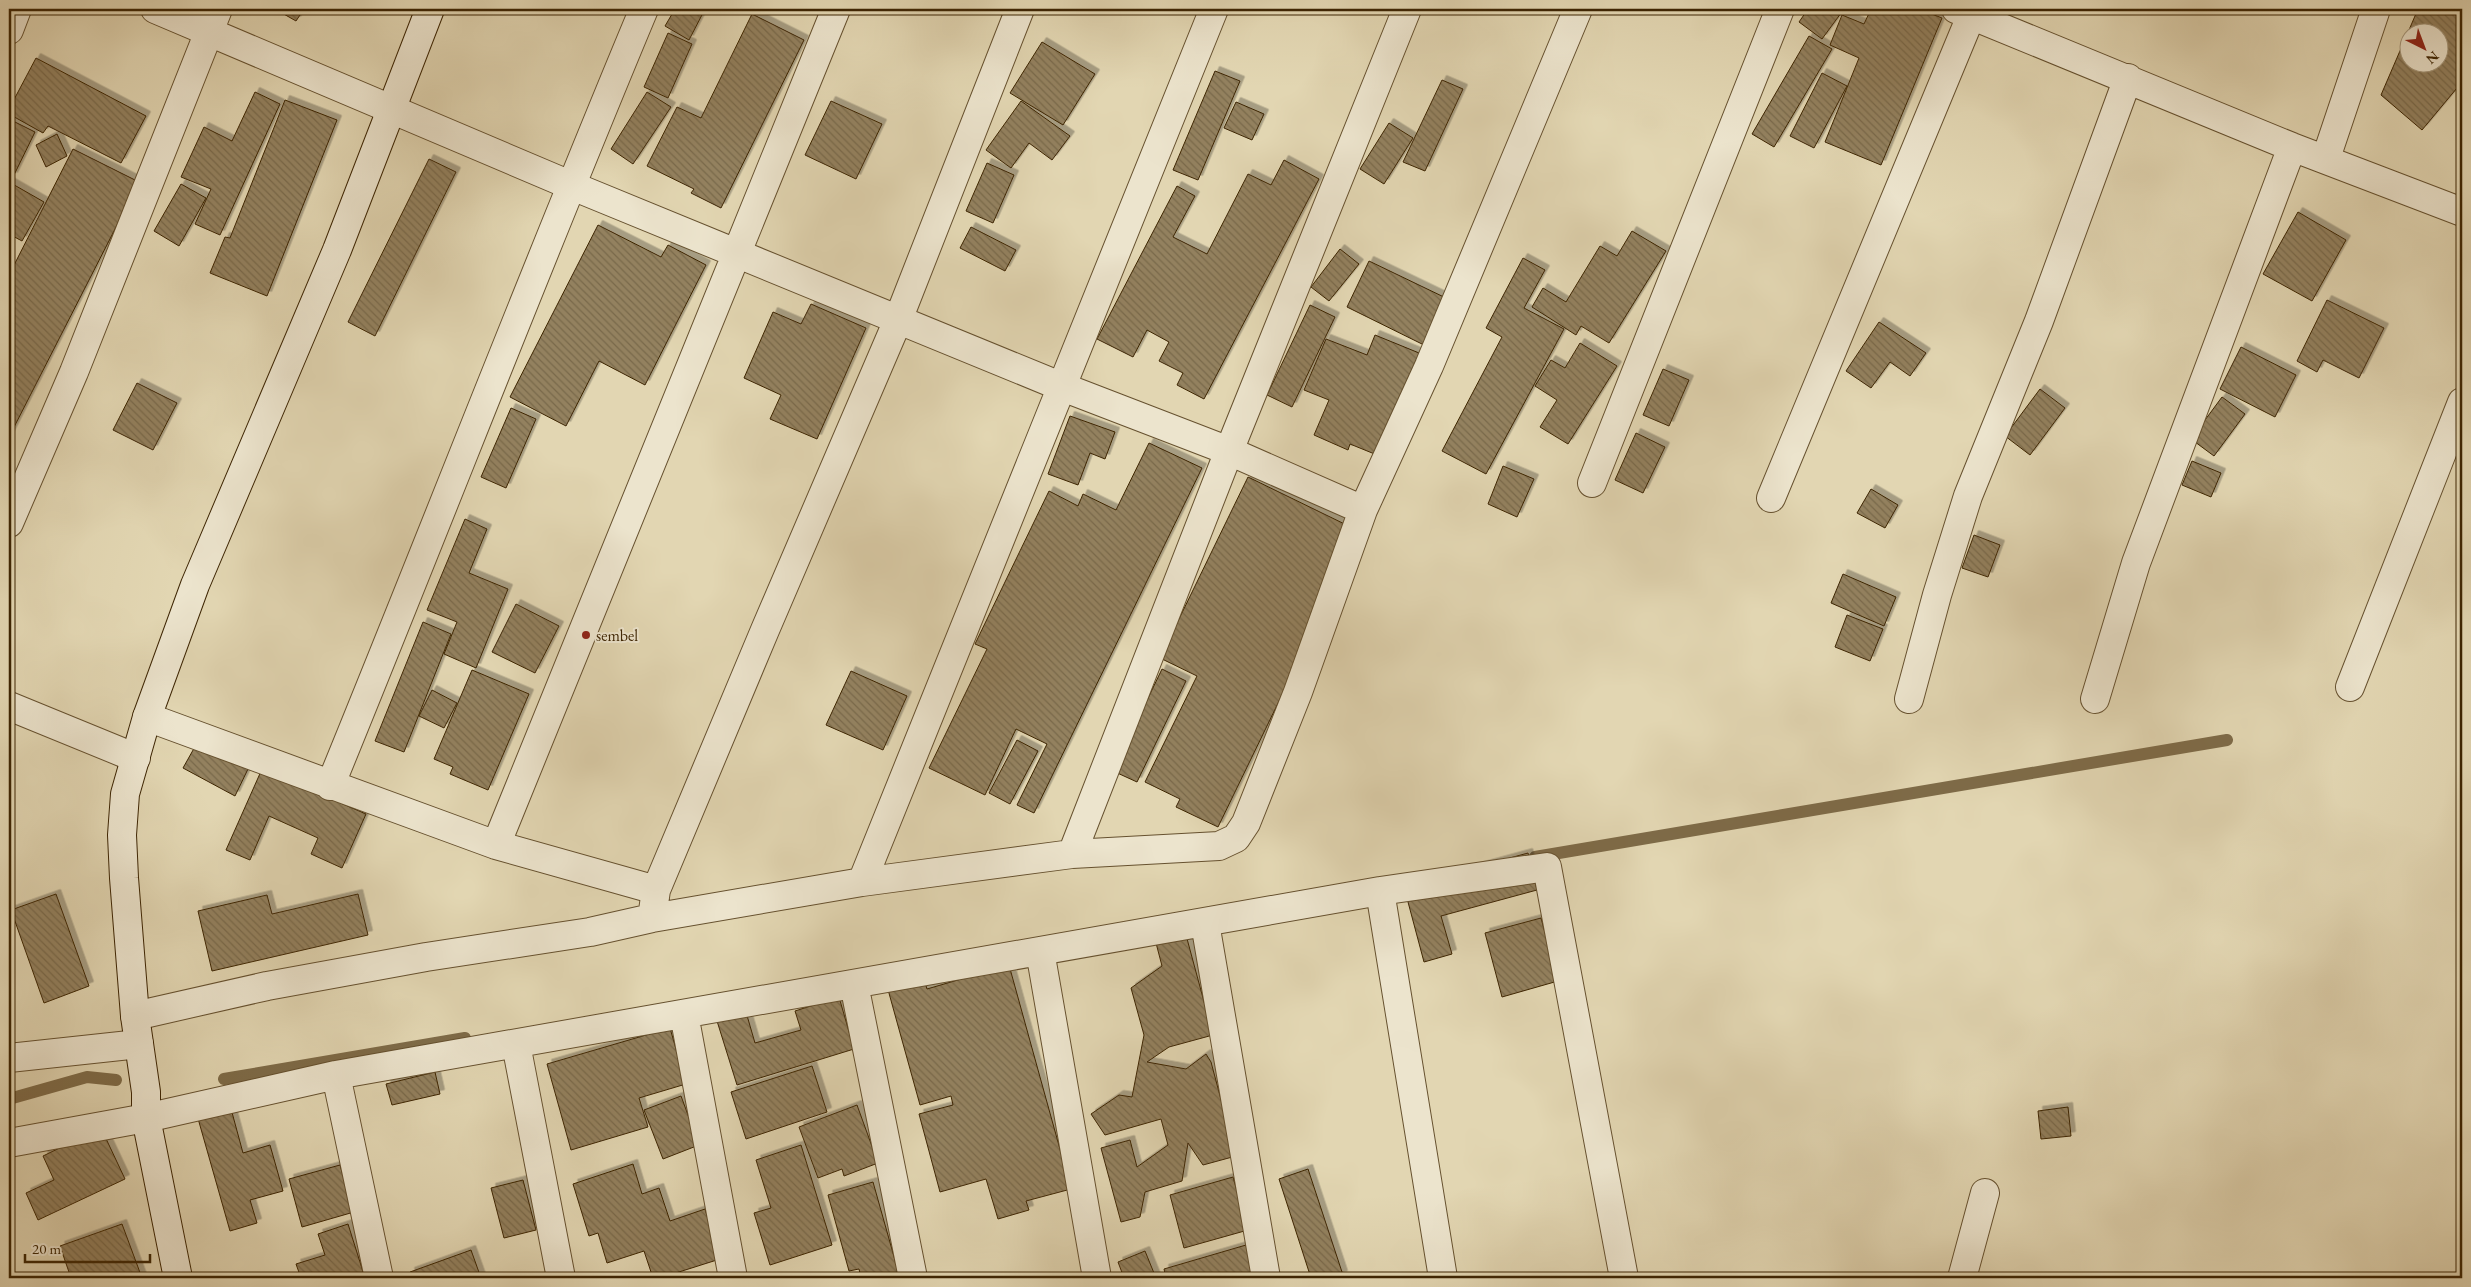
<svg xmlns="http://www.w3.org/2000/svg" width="2471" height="1287" font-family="'EB Garamond',serif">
<defs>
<pattern id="building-back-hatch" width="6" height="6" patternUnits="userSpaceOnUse" patternTransform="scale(1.25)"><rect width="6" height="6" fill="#93815e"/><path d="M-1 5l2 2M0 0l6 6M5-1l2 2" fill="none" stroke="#79694b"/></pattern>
<filter id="shadow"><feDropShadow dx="4.5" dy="-4.5" stdDeviation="0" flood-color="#0004"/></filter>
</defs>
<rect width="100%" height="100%" fill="#e2d6b2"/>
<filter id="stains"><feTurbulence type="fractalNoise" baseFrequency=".004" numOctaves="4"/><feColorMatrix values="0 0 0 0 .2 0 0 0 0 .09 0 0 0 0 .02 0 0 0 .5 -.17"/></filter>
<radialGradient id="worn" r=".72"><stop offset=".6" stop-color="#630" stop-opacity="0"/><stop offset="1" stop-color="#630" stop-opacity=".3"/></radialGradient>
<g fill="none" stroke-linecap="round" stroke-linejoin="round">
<path stroke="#7e6b48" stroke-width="12" d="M1535 857 2227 740
M224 1079 465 1038
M9 1099 87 1077 116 1080"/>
</g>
<path fill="url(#building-back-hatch)" stroke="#3d2503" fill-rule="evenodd" filter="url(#shadow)" d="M275 9H304L296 21Z
M675 9H705L689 40 665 26Z
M1808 9H1844L1822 39 1799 22Z
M1871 9H1919L1942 18 1881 165 1825 142 1859 58 1830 45 1842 15 1864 24Z
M2418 9H2462V82L2422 130 2381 95ZM2408 32H2438V62H2408Z
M752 14 804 40 721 208 691 193 694 189 647 166 677 107 701 118Z
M668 33 692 44 668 98 644 87Z
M1809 36 1832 49 1774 147 1752 134Z
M1042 42 1095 74 1063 125 1010 93Z
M36 58 146 116 121 163 48 126 43 133 9 114V109Z
M1215 71 1240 81 1198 180 1173 170Z
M1822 73 1847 86 1814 148 1790 136Z
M1442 80 1463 89 1425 171 1403 162Z
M255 92 280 104 220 235 195 224 211 189 181 177 204 127 232 141Z
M647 92 671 107 633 164 611 149Z
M285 100 337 120 267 296 210 273 225 237 230 238Z
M831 101 882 124 856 179 805 155Z
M1021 101 1070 136 1052 160 1029 143 1011 168 986 150Z
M1236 102 1264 114 1252 140 1224 128Z
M9 119 35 132 13 177 9 175Z
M1389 123 1413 138 1384 184 1360 169Z
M57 134 67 156 46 167 36 145Z
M73 149 139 182 9 437V275Z
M429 159 456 172 375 336 348 322Z
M1284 160 1319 179 1204 399 1177 385 1183 373 1159 361 1169 342 1147 330 1133 357 1097 339 1177 186 1195 196 1173 237 1207 254 1248 174 1271 185Z
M987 163 1014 175 993 223 966 211Z
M9 182 44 202 22 241 9 234Z
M181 184 206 198 179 246 154 231Z
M2298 212 2346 240 2312 301 2263 274Z
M598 225 661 257 668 245 706 265 645 385 599 361 566 426 510 397Z
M971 227 1016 250 1005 271 960 248Z
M1632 231 1666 251 1609 343 1581 326 1576 335 1532 307 1543 288 1566 302 1600 246 1617 256Z
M1340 249 1359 264 1329 301 1311 287Z
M1523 258 1545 270 1524 308 1564 329 1486 474 1442 451 1502 337 1486 328Z
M1369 261 1448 299 1426 346 1347 307Z
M2327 300 2384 328 2359 378 2323 360 2317 372 2297 361Z
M811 304 866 328 817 439 770 419 781 395 744 378 773 312 801 324Z
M1310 305 1335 317 1292 407 1267 395Z
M1879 322 1926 353 1910 376 1890 362 1871 388 1846 371Z
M1375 335 1424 355 1382 457 1350 444 1348 450 1314 435 1329 400 1304 390 1326 339 1367 355Z
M1580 343 1617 366 1568 444 1540 427 1557 400 1535 386 1551 360 1565 368Z
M2241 347 2296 375 2275 417 2220 389Z
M1663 369 1689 380 1669 426 1643 415Z
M137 383 177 403 153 450 113 430Z
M2040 389 2065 408 2030 455 2005 436Z
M2222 397 2245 414 2214 456 2191 439Z
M511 408 536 419 506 488 481 477Z
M1070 416 1115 432 1105 459 1090 453 1078 485 1048 474Z
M1636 433 1665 447 1643 493 1615 480Z
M1149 443 1202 468 1034 813 1017 805 1047 744 1016 729 985 795 929 768 987 649 975 644 1049 491 1078 506 1083 494 1116 510Z
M2192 461 2221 473 2211 497 2182 485Z
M1503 466 1534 479 1517 517 1488 504Z
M1248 477 1361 532 1218 827 1176 807 1180 799 1145 782 1197 676 1160 658Z
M1871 489 1898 505 1885 528 1857 513Z
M465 519 487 529 469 573 508 589 476 668 444 654 457 622 427 610Z
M1974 535 2000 545 1988 577 1962 568Z
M1843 574 1896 597 1884 626 1831 603Z
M516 604 559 626 535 673 492 652Z
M1847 615 1883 629 1870 661 1835 647Z
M423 622 451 634 404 752 375 741Z
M1162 669 1186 681 1137 782 1113 771Z
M472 670 529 694 488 790 450 774 453 767 434 759Z
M851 671 907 696 883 750 826 725Z
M432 690 457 703 444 728 419 716Z
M1017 740 1038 751 1010 804 989 793Z
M197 743 248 769 235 796 183 768Z
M262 769 366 814 342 868 311 854 318 838 269 816 250 860 226 850Z
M1528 853 1537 890 1441 916 1452 954 1424 962 1404 887Z
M56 894 89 986 44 1003 11 910Z
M358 894 368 935 212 971 198 911 267 895 272 914Z
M1541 918 1558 981 1502 997 1485 933Z
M1186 935 1213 1035 1169 1047 1147 1062 1186 1069 1206 1054 1211 1062 1236 1156 1203 1165 1188 1143 1182 1181 1145 1192 1140 1217 1121 1222 1101 1148 1130 1140 1137 1167 1168 1145 1161 1119 1105 1135 1091 1114 1119 1095 1132 1097 1144 1035 1131 988 1162 966 1156 943Z
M1009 965 1071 1189 1026 1201 1029 1210 998 1219 986 1179 940 1192 919 1114 953 1105 951 1096 920 1105 887 986 923 975 927 989Z
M839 997 854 1049 737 1085 717 1021 746 1012 755 1043 801 1030 795 1011Z
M670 1028 686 1084 639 1098 648 1127 571 1150 547 1064Z
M812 1066 827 1112 746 1139 731 1092Z
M435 1072 440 1094 392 1105 386 1084Z
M681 1096 699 1145 663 1159 644 1110Z
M230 1105 243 1153 270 1145 283 1191 250 1200 257 1223 230 1231 197 1115Z
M857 1105 878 1163 844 1176 842 1169 818 1178 799 1127Z
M2068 1107 2071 1136 2041 1139 2038 1111Z
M101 1128 125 1179 38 1220 26 1193 54 1180 43 1156Z
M801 1145 832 1245 770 1265 754 1213 771 1208 756 1160Z
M633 1164 642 1194 659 1188 670 1221 705 1209 720 1259 660 1278H653L644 1251 607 1263 598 1233 589 1236 573 1184Z
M340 1165 354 1212 302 1227 289 1179Z
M1308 1169 1343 1275 1332 1278H1311L1279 1179Z
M1233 1177 1248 1230 1184 1248 1170 1195Z
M523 1180 536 1230 504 1238 491 1188Z
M873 1182 900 1278H861L859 1269 849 1271 828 1195Z
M122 1224 142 1278H71L60 1246Z
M348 1224 365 1278H301L296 1264 325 1255 318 1234Z
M1246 1245 1256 1278H1166L1164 1269Z
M471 1250 481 1278H412L410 1272Z
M1145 1251 1156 1278H1124L1118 1262Z"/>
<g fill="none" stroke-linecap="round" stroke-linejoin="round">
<defs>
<path id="street" d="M155 9 570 185 1060 386 1229 451 1363 510
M1956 9 2292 147 2462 212
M9 30 17 9
M2326 158 2376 9
M1592 483 1780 9
M1771 498 1971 16
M9 523 74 372 218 9
M2350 687 2462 402
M1909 699 1937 595 1968 496 2039 321 2128 78
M2095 699 2136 563 2292 147
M9 706 136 758
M147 717 496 845 656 890
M330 786C436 527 536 267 644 9
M496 845 836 9
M1072 854 1229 451 1407 9
M862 882 1214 9
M1380 891 1443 1278
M652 918 656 890 765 630 898 320 1020 9
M1205 923 1266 1278
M1040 951 1097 1278
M854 984 913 1278
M684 1014 733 1278
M135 1016 267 986 426 957 590 932 652 918 862 882 1072 854 1219 846 1236 838 1246 823 1298 692 1363 510 1429 366 1578 9
M516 1044 561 1278
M9 1058 139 1044
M336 1075 379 1278
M9 1143 146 1118 336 1075 1380 891 1547 867 1624 1278
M1962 1278 1985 1193"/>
<path id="secondary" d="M178 1278 146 1118V1092L135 1016 124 878 122 835 125 794 147 717 195 585 337 250 430 9"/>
</defs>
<use href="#street" stroke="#66512f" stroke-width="30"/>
<use href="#secondary" stroke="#3d2503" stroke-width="30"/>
<use href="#street" stroke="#ece4cd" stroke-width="28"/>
<use href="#secondary" stroke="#ece4cd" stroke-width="28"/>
</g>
<circle fill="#8f2418" stroke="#ece4cd" stroke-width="2" cx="586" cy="635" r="5"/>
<g text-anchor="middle" stroke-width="4" stroke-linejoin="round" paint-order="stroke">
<g font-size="16" fill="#3d2503" stroke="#ece4cd" text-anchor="start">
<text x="596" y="641">sembel</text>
</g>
</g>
<rect width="2471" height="1287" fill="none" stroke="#e2d6b2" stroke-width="30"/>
<rect x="10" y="10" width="2451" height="1267" fill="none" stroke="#3d2503" stroke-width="2.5"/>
<rect x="15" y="15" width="2441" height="1257" fill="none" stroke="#3d2503"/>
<g transform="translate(2424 48) rotate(138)"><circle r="24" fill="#ece4cd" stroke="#a6987c"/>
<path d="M0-4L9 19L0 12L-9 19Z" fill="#8f2418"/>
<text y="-8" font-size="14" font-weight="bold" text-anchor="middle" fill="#3d2503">N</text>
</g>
<path d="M25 1254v8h125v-8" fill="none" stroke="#3d2503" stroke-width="2.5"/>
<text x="32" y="1254" font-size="15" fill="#3d2503" stroke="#ece4cd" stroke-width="4" paint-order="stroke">20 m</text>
<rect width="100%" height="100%" filter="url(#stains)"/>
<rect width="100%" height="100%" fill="url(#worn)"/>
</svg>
